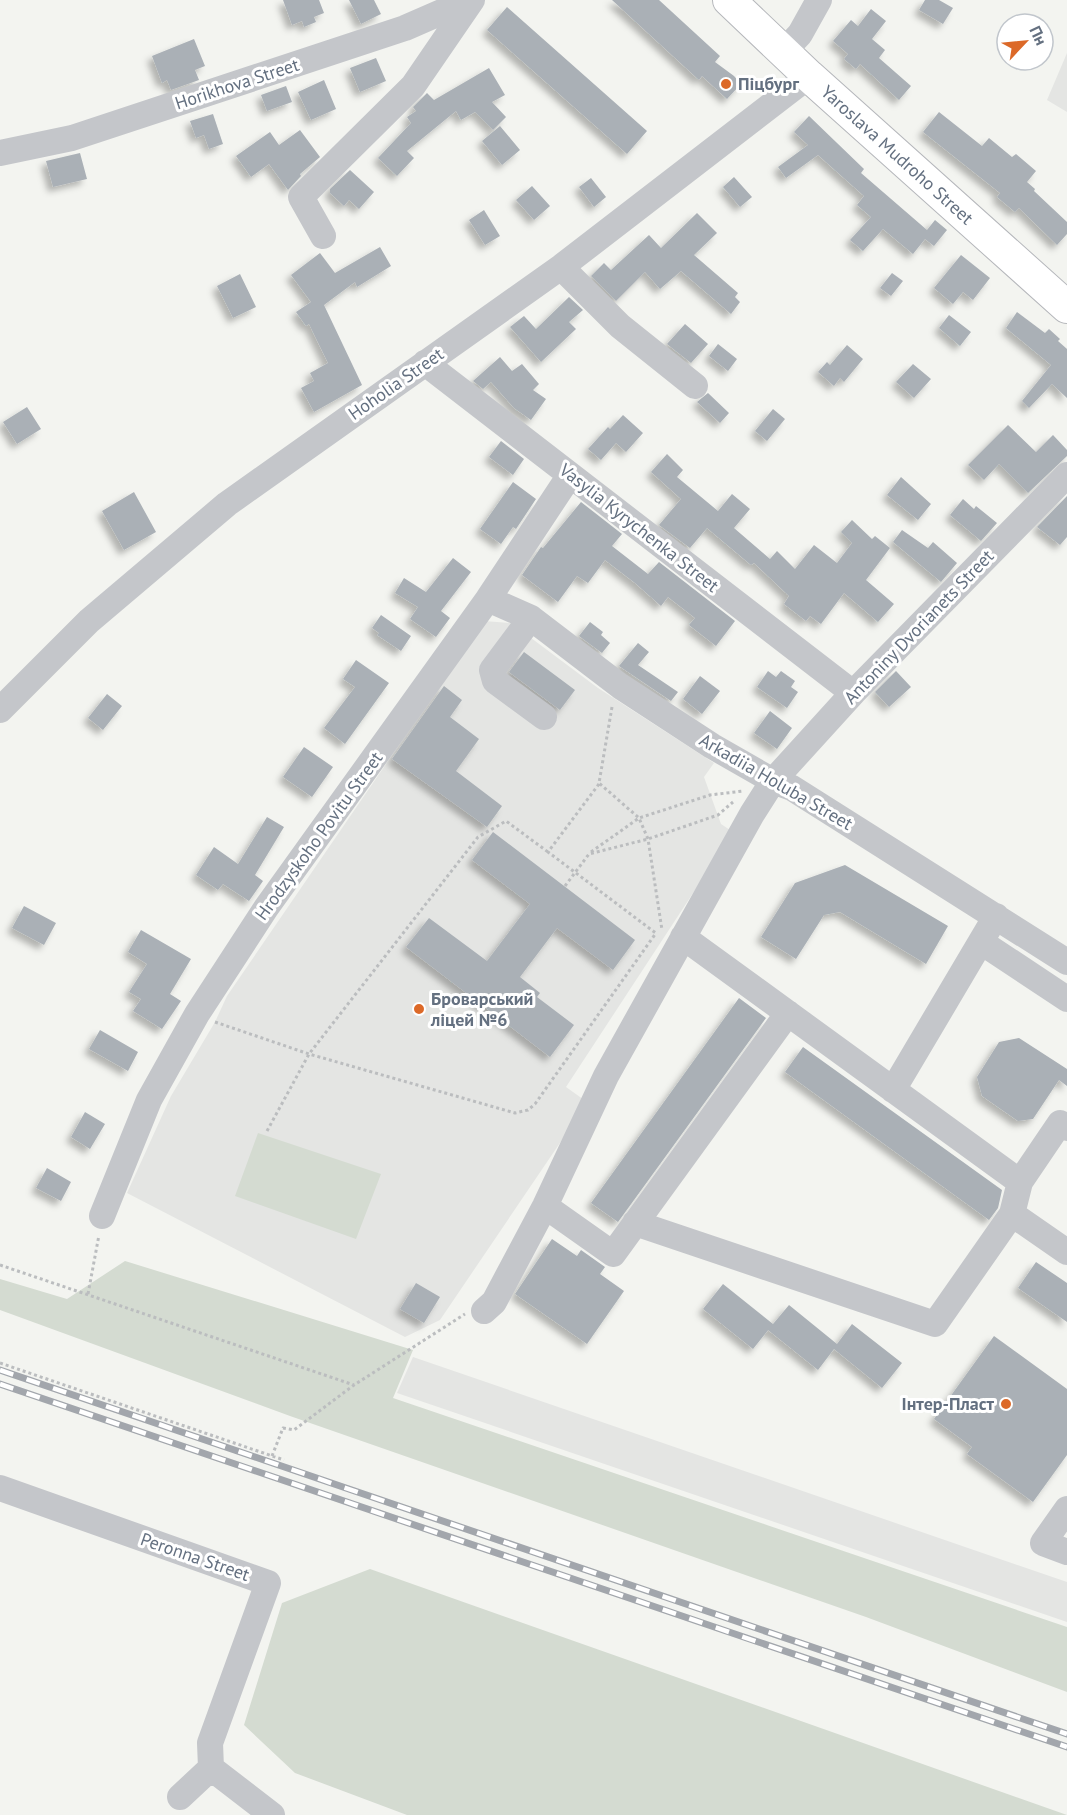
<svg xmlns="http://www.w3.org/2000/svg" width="1067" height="1815" font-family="'PT Sans',sans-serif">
<defs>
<filter id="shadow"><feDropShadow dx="-5" dy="5" stdDeviation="3" flood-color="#0004"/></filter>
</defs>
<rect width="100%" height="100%" fill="#f3f4f0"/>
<path fill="#e4e5e3" d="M1067 53V112L1047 100Z
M484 621 511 623 598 688 714 763 704 777 721 824 733 832 566 1087 587 1102 566 1134 440 1320 405 1337 127 1193 171 1096 215 1022 227 996Z
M413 1357 1067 1582V1622L397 1393Z"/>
<path fill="#d4dbd1" d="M258 1133 381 1174 356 1239 235 1196Z
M125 1261 413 1350 393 1398 1067 1627V1692L866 1617 290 1416 0 1310V1279L67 1299Z
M370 1569 1067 1815H407L295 1773 244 1725 282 1603Z"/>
<path fill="#aab0b6" filter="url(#shadow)" d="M283 0H319L324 13 314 17 316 22 304 27 302 21 292 25Z
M349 0H374L381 14 361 24Z
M612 0H659L720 56 715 62 734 76 741 84 727 99 702 76 699 80Z
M925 0H939L953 8 943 24 919 10Z
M507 7 647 131 627 154 487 30Z
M871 9 886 21 872 39 885 50 879 58 911 86 899 100 860 64 856 69 844 59 848 54 833 41 851 20 858 26Z
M194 39 205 66 195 70 199 80 171 90 167 80 162 83 152 56Z
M376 58 386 81 360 92 350 68Z
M489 68 505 95 492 102 506 117 493 130 475 112 461 120 456 111 407 151 414 158 397 176 378 158 411 123 407 117 416 111 413 107 427 93 434 100Z
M324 80 336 109 311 120 298 92Z
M286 86 292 102 267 111 261 95Z
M939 112 982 146 989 138 1012 157 1016 154 1036 171 1027 182 1035 189 1034 191 1067 222V234L1057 245 1019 208 1015 212 997 197 1000 193 923 132Z
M213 114 223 144 209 149 204 135 196 138 190 121Z
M809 116 864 169 861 173 927 230 935 220 947 230 934 246 925 239 913 254 883 229 863 251 850 240 871 217 857 205 864 196 818 155 786 178 778 167 808 145 794 132Z
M500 126 520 150 502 165 482 141Z
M300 130 320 157 300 174 301 176 288 190 269 164 251 177 236 156 270 132 279 145Z
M80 153 87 179 53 187 46 161Z
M350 170 374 192 359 209 349 200 344 206 330 193V189Z
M734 177 752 197 740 207 723 187Z
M591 178 606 197 594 207 579 187Z
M532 186 550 206 534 220 516 200Z
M484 210 500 236 485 245 469 220Z
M697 213 717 233 694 255 738 293 735 297 740 302 731 314 681 271 660 289 645 272 616 301 591 276 604 263 611 270 649 235 661 248Z
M380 247 391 266 357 287 355 282 324 305 362 385 314 412 301 388 314 381 310 373 328 363 309 324 306 326 296 312 311 302 291 275 320 253 335 273Z
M961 255 990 278 973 300 963 292 953 304 934 288Z
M892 273 903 281 891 296 880 288Z
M240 274 256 307 233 318 217 286Z
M569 297 583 310 569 322 576 329 541 362 510 327 524 316 536 329Z
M1017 312 1045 333 1049 329 1060 339 1058 341 1067 349V398L1052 384 1029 408 1022 401 1051 365 1006 328Z
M949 315 971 332 960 346 939 328Z
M685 324 708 344 691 363 667 344Z
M718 344 737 359 728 371 709 356Z
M847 345 863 359 844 382 840 378 834 386 818 372 827 362 830 365Z
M500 357 512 371 522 364 539 384 533 390 546 399 531 420 514 408 491 382 483 389 473 381Z
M913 364 931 379 914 398 896 382Z
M708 393 729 413 720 423 697 402Z
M27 407 41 429 17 444 3 422Z
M773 409 785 419 767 441 755 431Z
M623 415 643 433 626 452 616 443 601 460 588 449 608 427 610 429Z
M1008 425 1036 452 1053 435 1067 450V456L1028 493 999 464 984 480 968 465Z
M501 441 524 459 513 475 489 457Z
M667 454 683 470 677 477 718 511 732 494 750 509 734 528 770 559 777 551 795 569 814 545 837 563 852 543 841 532 852 520 872 539 875 536 890 548 866 580 894 604 878 622 844 593 821 624 810 616 806 621 784 604 789 596 754 563 751 565 707 528 690 548 659 525 681 499 651 472Z
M901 477 931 504 918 520 887 495Z
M513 482 536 499 516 529 513 527 501 544 480 529Z
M134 492 156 532 124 550 102 511Z
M1067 496V537L1060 545 1037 527Z
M963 499 974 509 976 506 997 523 981 541 950 515Z
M581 502 622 534 612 546 648 574 659 562 735 621 716 646 689 625 695 618 668 597 661 606 635 583 605 560 588 583 577 576 558 602 522 575 541 547 543 548Z
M902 530 928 548 933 542 957 563 941 582 893 542Z
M453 558 471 572 441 611 450 618 436 637 410 619 418 607 395 593 404 578 426 592Z
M381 615 411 636 401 651 377 635 379 633 372 628Z
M590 622 603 632 601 635 610 643 602 653 579 636Z
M638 643 649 652 638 665 678 692 671 701 619 666Z
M524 652 575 690 560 710 509 672Z
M356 660 389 683 345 744 324 728 355 687 343 679Z
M768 671 776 677 781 671 795 681 791 687 798 692 787 708 757 687Z
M896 671 911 687 889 707 875 692Z
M700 676 720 691 702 714 683 699Z
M444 686 462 700 450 717 479 739 456 771 502 806 487 827 392 759Z
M107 694 122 706 103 730 88 718Z
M770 711 792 728 777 749 754 733Z
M304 747 333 767 312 797 283 777Z
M267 817 284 827 255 875 263 881 249 901 223 884 218 890 196 875 214 847 238 864Z
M493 832 635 940 613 970 557 928 520 977 540 993 537 997 574 1025 550 1057 406 947 429 918 487 961 530 904 472 860Z
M845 865 948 926 926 964 840 912 824 915 796 959 761 937 795 883Z
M24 906 56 923 44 945 12 928Z
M141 930 191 959 170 994 181 1001 162 1029 133 1011 141 999 129 992 147 964 128 952Z
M739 998 766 1018 618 1222 591 1203Z
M100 1030 138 1052 128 1071 89 1049Z
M1019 1038 1067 1069V1086L1059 1080 1033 1119 1018 1121 982 1096 977 1077 999 1042Z
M803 1047 1002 1190 998 1208 989 1220 785 1072Z
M85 1112 105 1124 90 1149 71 1137Z
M47 1168 71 1182 61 1201 36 1188Z
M552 1239 577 1256 581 1250 605 1267 600 1274 624 1291 587 1344 515 1294Z
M1036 1262 1067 1283V1322L1018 1288Z
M416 1283 440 1297 424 1323 400 1309Z
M723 1284 773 1324 753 1349 703 1309Z
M789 1305 837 1344 852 1324 902 1363 882 1388 834 1349 818 1370 768 1330Z
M994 1336 1067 1389V1455L1033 1502 967 1454 972 1447 934 1419Z"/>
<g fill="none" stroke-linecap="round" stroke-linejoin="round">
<defs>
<path id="major" d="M729 0 809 76 1067 307"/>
</defs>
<use href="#major" stroke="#b5b7bb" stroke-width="34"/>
<path stroke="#bbbdbf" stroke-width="3" stroke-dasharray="3 3" stroke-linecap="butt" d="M612 707 599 783 639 818 648 839 662 930
M599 784 548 852 657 934
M591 852 639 818 710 795 743 791
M565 886 589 854 648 839 718 815 733 802
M215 1022 309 1054 515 1113 528 1110 535 1104 656 933
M267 1131 309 1054 478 837 506 821 548 852
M0 1265 354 1385
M88 1294 99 1235
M0 1363 284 1460
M272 1456 283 1428 294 1430 354 1385 465 1314"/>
<path stroke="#c4c6ca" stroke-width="26" d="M784 51 800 34 819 0
M0 153 72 138 405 28 469 0
M323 236 301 197 413 86 472 0
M561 267 620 326 695 386
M425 363 853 693
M488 599 531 618 620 686 712 746 773 781 792 788 1067 962
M531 618 492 670 495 681 544 717
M0 710 89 621 227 504 561 267 809 76
M981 942 1067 999
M893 1090 996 916
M1020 1182 1060 1123 1067 1128
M545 1206 613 1254 788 1013
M1012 1214 1067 1252
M102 1216 149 1100 197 1014 266 908 488 599 570 475
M635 1223 935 1324 1012 1214 1020 1182 683 937
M484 1311 494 1302 545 1206 606 1076 752 814 773 781 853 693 1067 475
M0 1488 268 1583 210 1743 211 1768 180 1797
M1067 1509 1043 1543 1067 1552
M211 1768 272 1815"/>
<use href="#major" stroke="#fff" stroke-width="32"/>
<defs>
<path id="rail" d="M0 1370 1067 1734
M0 1384 1067 1747"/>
</defs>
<use href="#rail" stroke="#a2a6ac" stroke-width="7"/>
<use href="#rail" stroke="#fff" stroke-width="4.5" stroke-dasharray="14" stroke-linecap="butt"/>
</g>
<g fill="#dc6928" stroke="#fff" stroke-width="2">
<circle cx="726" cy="84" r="6"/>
<circle cx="419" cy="1009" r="6"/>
<circle cx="1006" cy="1404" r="6"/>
</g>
<g text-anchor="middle" stroke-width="6" stroke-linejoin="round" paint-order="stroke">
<g font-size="18" fill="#647080" stroke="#fff">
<text transform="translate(237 84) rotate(-18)" y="6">Horikhova Street</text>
<text transform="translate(897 155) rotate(42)" y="6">Yaroslava Mudroho Street</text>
<text transform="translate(396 384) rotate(-35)" y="6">Hoholia Street</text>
<text transform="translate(639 528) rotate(38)" y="6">Vasylia Kyrychenka Street</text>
<text transform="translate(919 627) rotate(-46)" y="6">Antoniny Dvorianets Street</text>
<text transform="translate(776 782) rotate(30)" y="6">Arkadiia Holuba Street</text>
<text transform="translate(319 836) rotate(-54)" y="6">Hrodzyskoho Povitu Street</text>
<text transform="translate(195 1557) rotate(19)" y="6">Peronna Street</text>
</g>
<g font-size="18" font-weight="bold" fill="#647080" stroke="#fff" text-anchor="start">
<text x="738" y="90">Піцбург</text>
<text x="431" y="1005">Броварський<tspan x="431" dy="21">ліцей №6</tspan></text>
<text x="994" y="1410" text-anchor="end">Інтер-Пласт</text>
</g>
</g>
<g transform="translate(1025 42) rotate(64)"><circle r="28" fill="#ffffff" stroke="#c1c6cc" stroke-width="1.5"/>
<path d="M0-4.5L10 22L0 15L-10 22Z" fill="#dc6928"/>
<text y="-9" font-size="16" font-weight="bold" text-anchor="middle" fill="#647080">Пн</text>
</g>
</svg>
